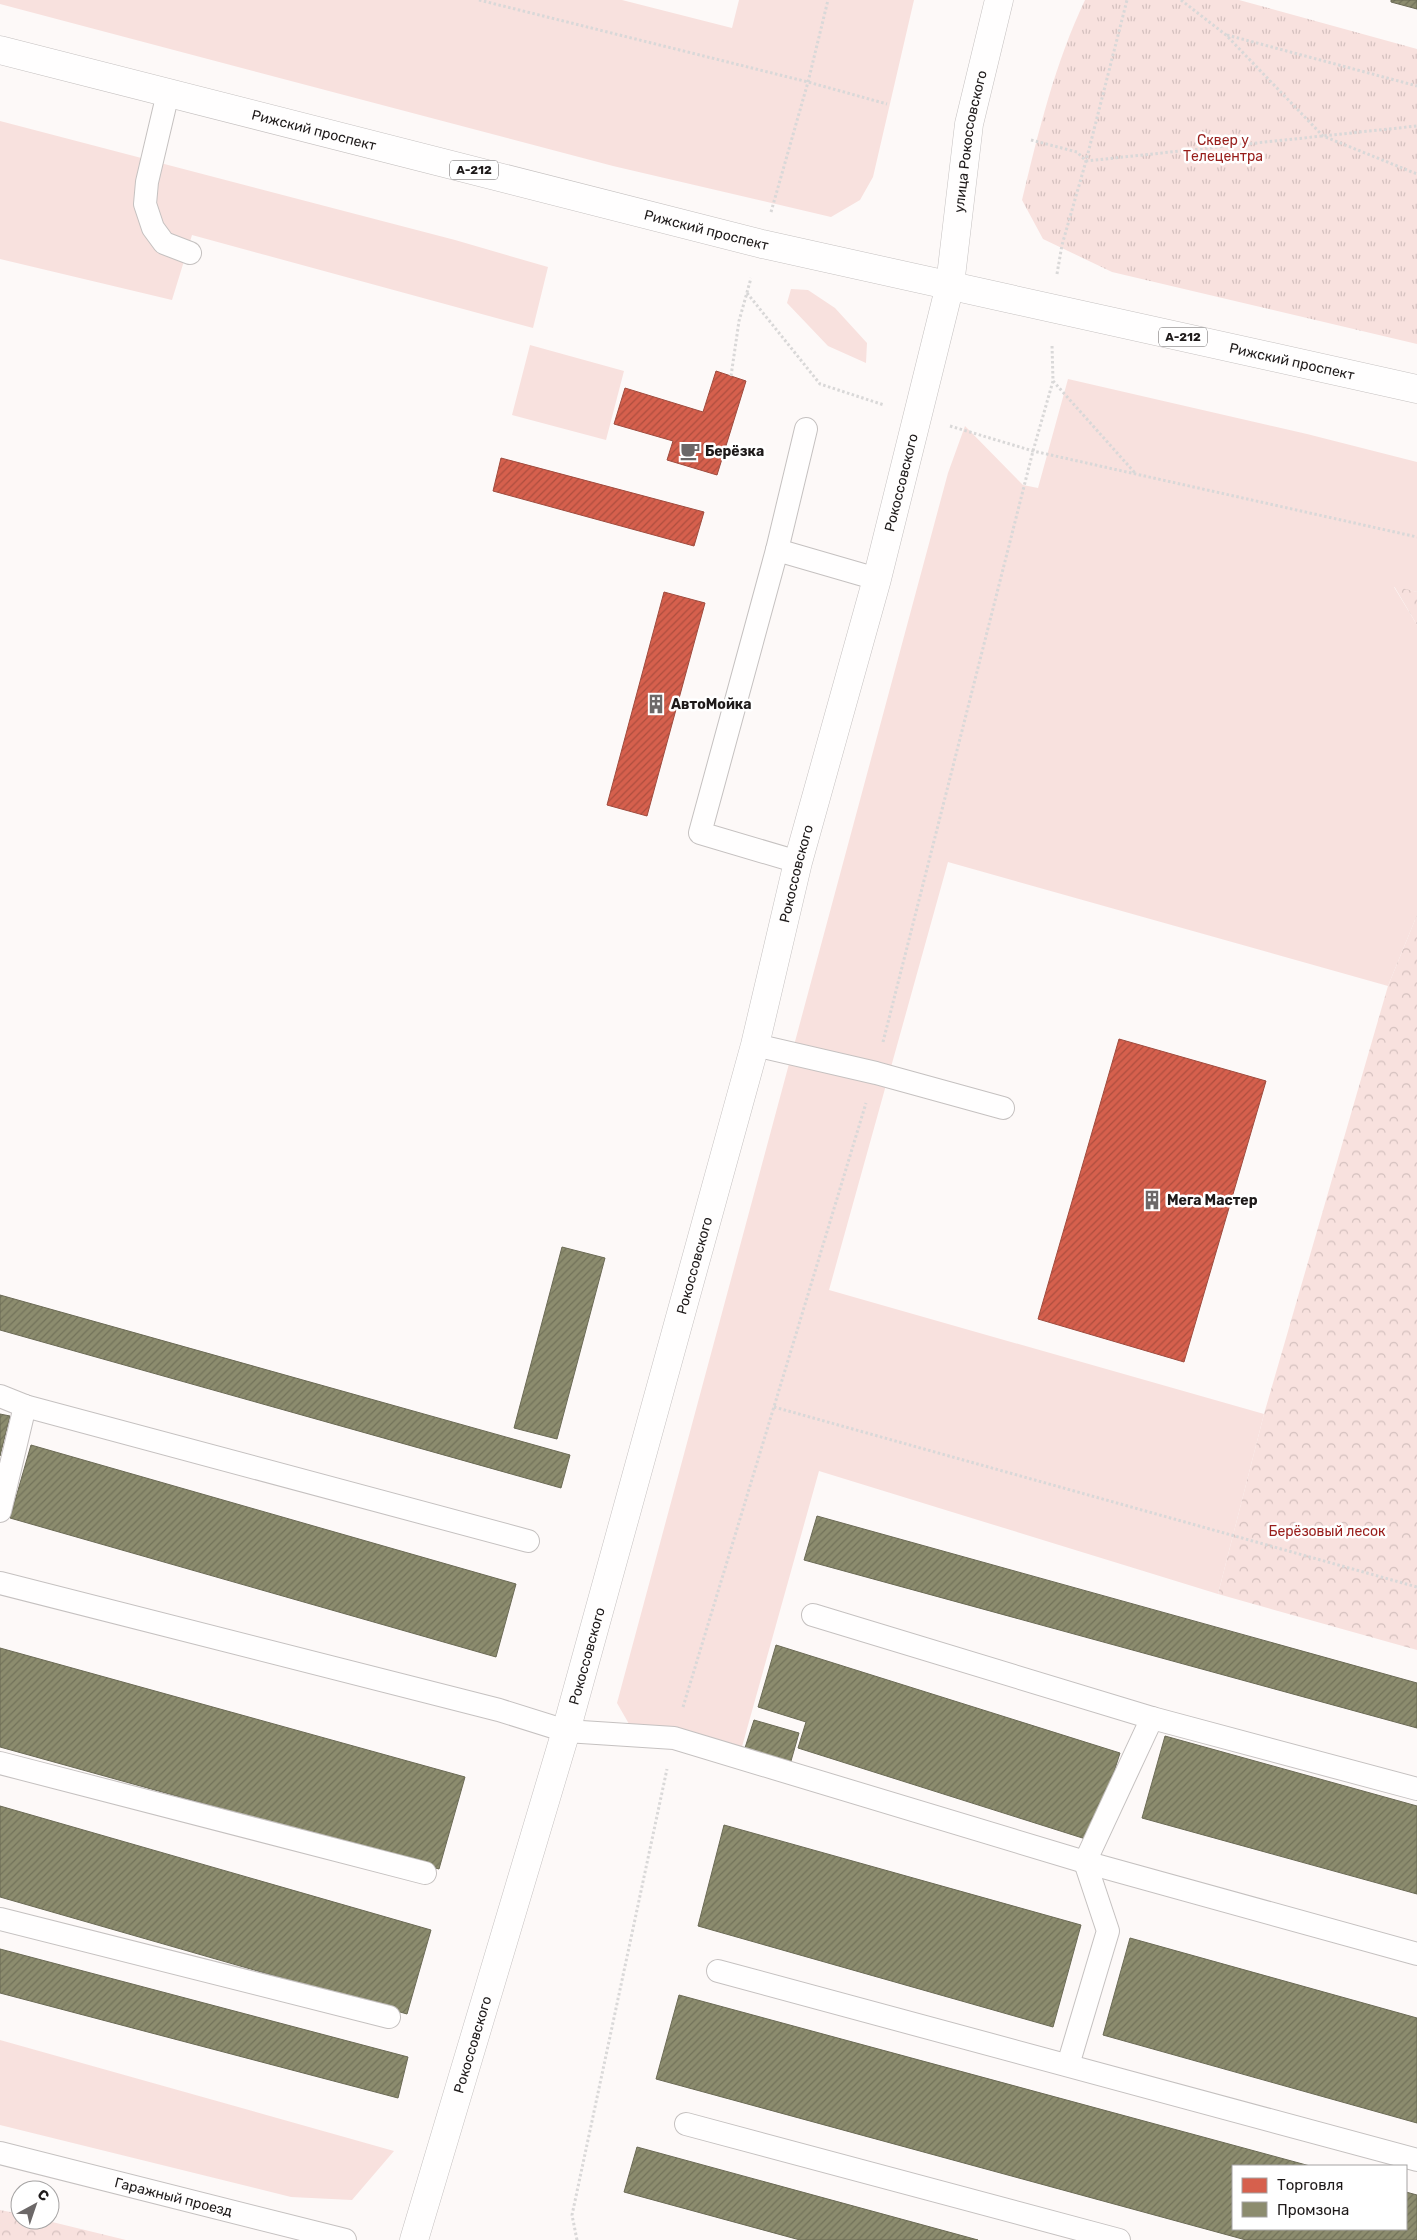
<svg xmlns="http://www.w3.org/2000/svg" width="1417" height="2240" font-family="Rubik,sans-serif">
<defs>
<pattern id="forest-crowns" width="20" height="18" patternUnits="userSpaceOnUse" patternTransform="scale(1.25)"><rect width="20" height="18" fill="#f8e1de"/><path d="M2 6a3 3 0 1 1 6 0M12 15a3 3 0 1 1 6 0" fill="none" stroke="#d4c0be"/></pattern>
<pattern id="park-tufts" width="24" height="20" patternUnits="userSpaceOnUse" patternTransform="scale(1.25)"><rect width="24" height="20" fill="#f8e1de"/><path d="M3 7l-1-3M5 7V3M7 7l1-3M15 17l-1-3M17 17v-4M19 17l1-3" fill="none" stroke="#d4c0be"/></pattern>
<pattern id="shops-hatch" width="6" height="6" patternUnits="userSpaceOnUse" patternTransform="scale(1.25)"><rect width="6" height="6" fill="#d6604d"/><path d="M-1 1l2-2M0 6l6-6M5 7l2-2" fill="none" stroke="#ad4e3f"/></pattern>
<pattern id="industry-hatch" width="6" height="6" patternUnits="userSpaceOnUse" patternTransform="scale(1.25)"><rect width="6" height="6" fill="#8c8c6e"/><path d="M-1 1l2-2M0 6l6-6M5 7l2-2" fill="none" stroke="#72725a"/></pattern>
</defs>
<rect width="100%" height="100%" fill="#fdf9f8"/>
<path fill="#f8e1de" d="M0 0H622L732 28 739 0H914L873 177 860 200 831 217 613 166 0 4Z
M0 121 455 240 548 267 533 328 192 235 172 300 0 259Z
M791 289 808 290 835 308 867 343 866 363 828 346 787 303Z
M530 345 624 371 606 440 512 415Z
M1068 379 1307 434 1417 462V592L1394 587 1417 625V915L1388 986 948 862 829 1290 1264 1414 1218 1594 819 1471 738 1761 633 1731 617 1703 948 473 965 426 1023 485 1038 488Z
M0 2040 394 2151 352 2200 291 2197 0 2125Z"/>
<path fill="url(#forest-crowns)" d="M1394 586 1417 592V625Z
M1417 915V1650L1218 1594 1264 1414 1388 986Z
M0 2210 20 2214V2220H44L126 2240H0Z"/>
<path fill="url(#park-tufts)" d="M1085 0H1239L1417 49V344L1112 272 1043 239 1022 200C1038 133 1055 63 1085 0Z"/>
<path fill="url(#shops-hatch)" stroke="#9f4b3e" d="M716 371 746 381 717 475 667 460 673 441 614 424 625 388 703 412Z
M501 458 704 512 694 546 493 491Z
M664 592 705 603 647 816 607 805Z
M1119 1039 1266 1081 1184 1362 1038 1319Z"/>
<path fill="url(#industry-hatch)" stroke="#6b6a55" d="M1391 0H1417V9L1391 2Z
M562 1247 605 1258 557 1439 514 1428Z
M0 1295 570 1455 561 1488 0 1330Z
M0 1414 10 1416 0 1456Z
M31 1445 516 1584 496 1657 10 1518Z
M817 1516 1417 1683V1728L804 1560Z
M776 1645 1120 1753 1092 1841 798 1748 806 1722 758 1707Z
M0 1648 465 1777 439 1869 0 1747Z
M754 1720 799 1733 789 1768 743 1754Z
M1165 1736 1417 1806V1894L1142 1818Z
M0 1806 431 1930 407 2014 0 1897Z
M724 1825 1081 1925 1053 2027 698 1926Z
M1130 1938 1417 2018V2123L1103 2035Z
M0 1949 408 2057 398 2098 0 1993Z
M679 1995 1310 2166H1233V2229H1406V2192L1417 2195V2240H1246L656 2079Z
M637 2147 978 2240H800L624 2192Z"/>
<g fill="none" stroke-linecap="round" stroke-linejoin="round">
<defs>
<g id="service">
<path d="M168 93 147 182 145 204 153 228 164 243 190 253"/>
<path d="M777 550 806 429"/>
<path d="M798 862 700 833 777 550 877 579"/>
<path d="M755 1045 876 1073 1003 1108"/>
<path d="M0 1396 25 1406 528 1541"/>
<path d="M0 1511 25 1406"/>
<path d="M0 1583 499 1710 566 1731 674 1738 1085 1862 1417 1954"/>
<path d="M813 1615 1152 1718 1417 1789"/>
<path d="M0 1763 425 1873"/>
<path d="M0 1919 389 2017"/>
<path d="M718 1971 1417 2160"/>
<path d="M1068 2065 1108 1931 1085 1862 1152 1718"/>
<path d="M686 2124 1119 2240"/>
<path id="s1" d="M0 2153 345 2240"/>
</g>
<g id="minor">
<path id="s2" d="M414 2240 566 1731 755 1045 798 862 877 579 950 285"/>
</g>
<g id="secondary">
<path id="s3" d="M950 285 969 124 999 0"/>
</g>
<g id="trunk">
<path id="s4" d="M0 50 762 244 1417 389"/>
</g>
</defs>
<use href="#service" stroke="#c5c1c0" stroke-width="24"/>
<use href="#minor" stroke="#c5c1c0" stroke-width="29"/>
<use href="#secondary" stroke="#c5c1c0" stroke-width="29"/>
<use href="#trunk" stroke="#c5c1c0" stroke-width="29"/>
<path stroke="#d9d8d8" stroke-width="3" stroke-dasharray="2.5 2.5" stroke-linecap="butt" d="M479 0 808 82 887 104
M1181 0 1226 35 1323 136 1417 174
M1227 35 1417 86
M1031 140 1077 152 1086 161 1417 126
M771 212 808 82 828 0
M1057 274 1062 245 1086 161 1127 0
M747 293 820 384 884 405
M731 376 739 321 751 278
M1053 381 1135 473
M950 426 1033 451 1417 537
M883 1042 1033 451 1053 381 1052 345
M774 1407 1417 1587
M683 1707 866 1103
M577 2240 572 2215 667 1769"/>
<use href="#service" stroke="#fffefe" stroke-width="22"/>
<use href="#minor" stroke="#fffefe" stroke-width="28"/>
<use href="#secondary" stroke="#fffefe" stroke-width="28"/>
<use href="#trunk" stroke="#fffefe" stroke-width="28"/>
</g>
<defs>
<symbol id="cafe-bare" viewBox="-9 -9 18 18"><path d="M-5.5-4.5H6V0H3Q3 3.5 0 3.5H-2.5Q-5.5 3.5-5.5 0ZM3-3.2v2h1.7v-2ZM-6 4.5H4V6H-6Z" fill="#6c6868" stroke="#fff" stroke-width="2.5" paint-order="stroke"/></symbol>
<symbol id="building-bare" viewBox="-9 -9 18 18"><path d="M-4-6H4V6H1V3H-1V6H-4ZM-2.5-4.3h1.7v1.8h-1.7ZM.8-4.3h1.7v1.8H.8ZM-2.5-1h1.7V.8h-1.7ZM.8-1h1.7V.8H.8Z" fill="#6c6868" stroke="#fff" stroke-width="2.5" paint-order="stroke"/></symbol>
</defs>
<g fill-rule="evenodd">
<use href="#cafe-bare" x="676" y="437" width="28" height="28"/>
<use href="#building-bare" x="642" y="690" width="28" height="28"/>
<use href="#building-bare" x="1138" y="1186" width="28" height="28"/>
</g>
<g text-anchor="middle" stroke-width="5" stroke-linejoin="round" paint-order="stroke">
<g fill="#fff" stroke="#625f5f" stroke-width="1">
<rect x="450" y="160.5" width="48" height="19" rx="4"/>
<rect x="1159" y="327.5" width="48" height="19" rx="4"/>
</g>
<g font-size="12" font-weight="bold" fill="#1e1a1a">
<text x="474" y="174">А-212</text>
<text x="1183" y="341">А-212</text>
</g>
<g font-size="14" fill="#1e1a1a" stroke="#fff">
<text dy="5" stroke="none"><textPath href="#s4" startOffset="324">Рижский проспект</textPath></text>
<text dy="5" stroke="none"><textPath href="#s3" startOffset="145">улица Рокоссовского</textPath></text>
<text dy="5" stroke="none"><textPath href="#s4" startOffset="729">Рижский проспект</textPath></text>
<text dy="5" stroke="none"><textPath href="#s4" startOffset="1329">Рижский проспект</textPath></text>
<text dy="5" stroke="none"><textPath href="#s2" startOffset="1824">Рокоссовского</textPath></text>
<text dy="5" stroke="none"><textPath href="#s2" startOffset="1419">Рокоссовского</textPath></text>
<text dy="5" stroke="none"><textPath href="#s2" startOffset="1014">Рокоссовского</textPath></text>
<text dy="5" stroke="none"><textPath href="#s2" startOffset="609">Рокоссовского</textPath></text>
<text dy="5" stroke="none"><textPath href="#s2" startOffset="204">Рокоссовского</textPath></text>
<text dy="5" stroke="none"><textPath href="#s1" startOffset="179">Гаражный проезд</textPath></text>
</g>
<g font-size="14" fill="#981e1b" stroke="#fff">
<text x="1223" y="145">Сквер у<tspan x="1223" dy="16">Телецентра</tspan></text>
<text x="1327" y="1536">Берёзовый лесок</text>
</g>
<g font-size="14" font-weight="bold" fill="#1e1a1a" stroke="#fff" text-anchor="start">
<text x="705" y="456">Берёзка</text>
<text x="671" y="709">АвтоМойка</text>
<text x="1167" y="1205">Мега Мастер</text>
</g>
</g>
<rect x="1232" y="2165" width="175" height="65" fill="#ffffff" stroke="#a5a3a3"/>
<rect x="1242" y="2178" width="25" height="15" fill="#d6604d" stroke="#a5a3a3"/>
<text x="1277" y="2190" font-size="15" fill="#1e1a1a">Торговля</text>
<rect x="1242" y="2202" width="25" height="15" fill="#8c8c6e" stroke="#a5a3a3"/>
<text x="1277" y="2215" font-size="15" fill="#1e1a1a">Промзона</text>
<g transform="translate(35 2205) rotate(40)"><circle r="24" fill="#ffffff" stroke="#a5a3a3"/>
<path d="M0-4L9 19L0 12L-9 19Z" fill="#6c6868"/>
<text y="-8" font-size="14" font-weight="bold" text-anchor="middle" fill="#1e1a1a">С</text>
</g>
</svg>
